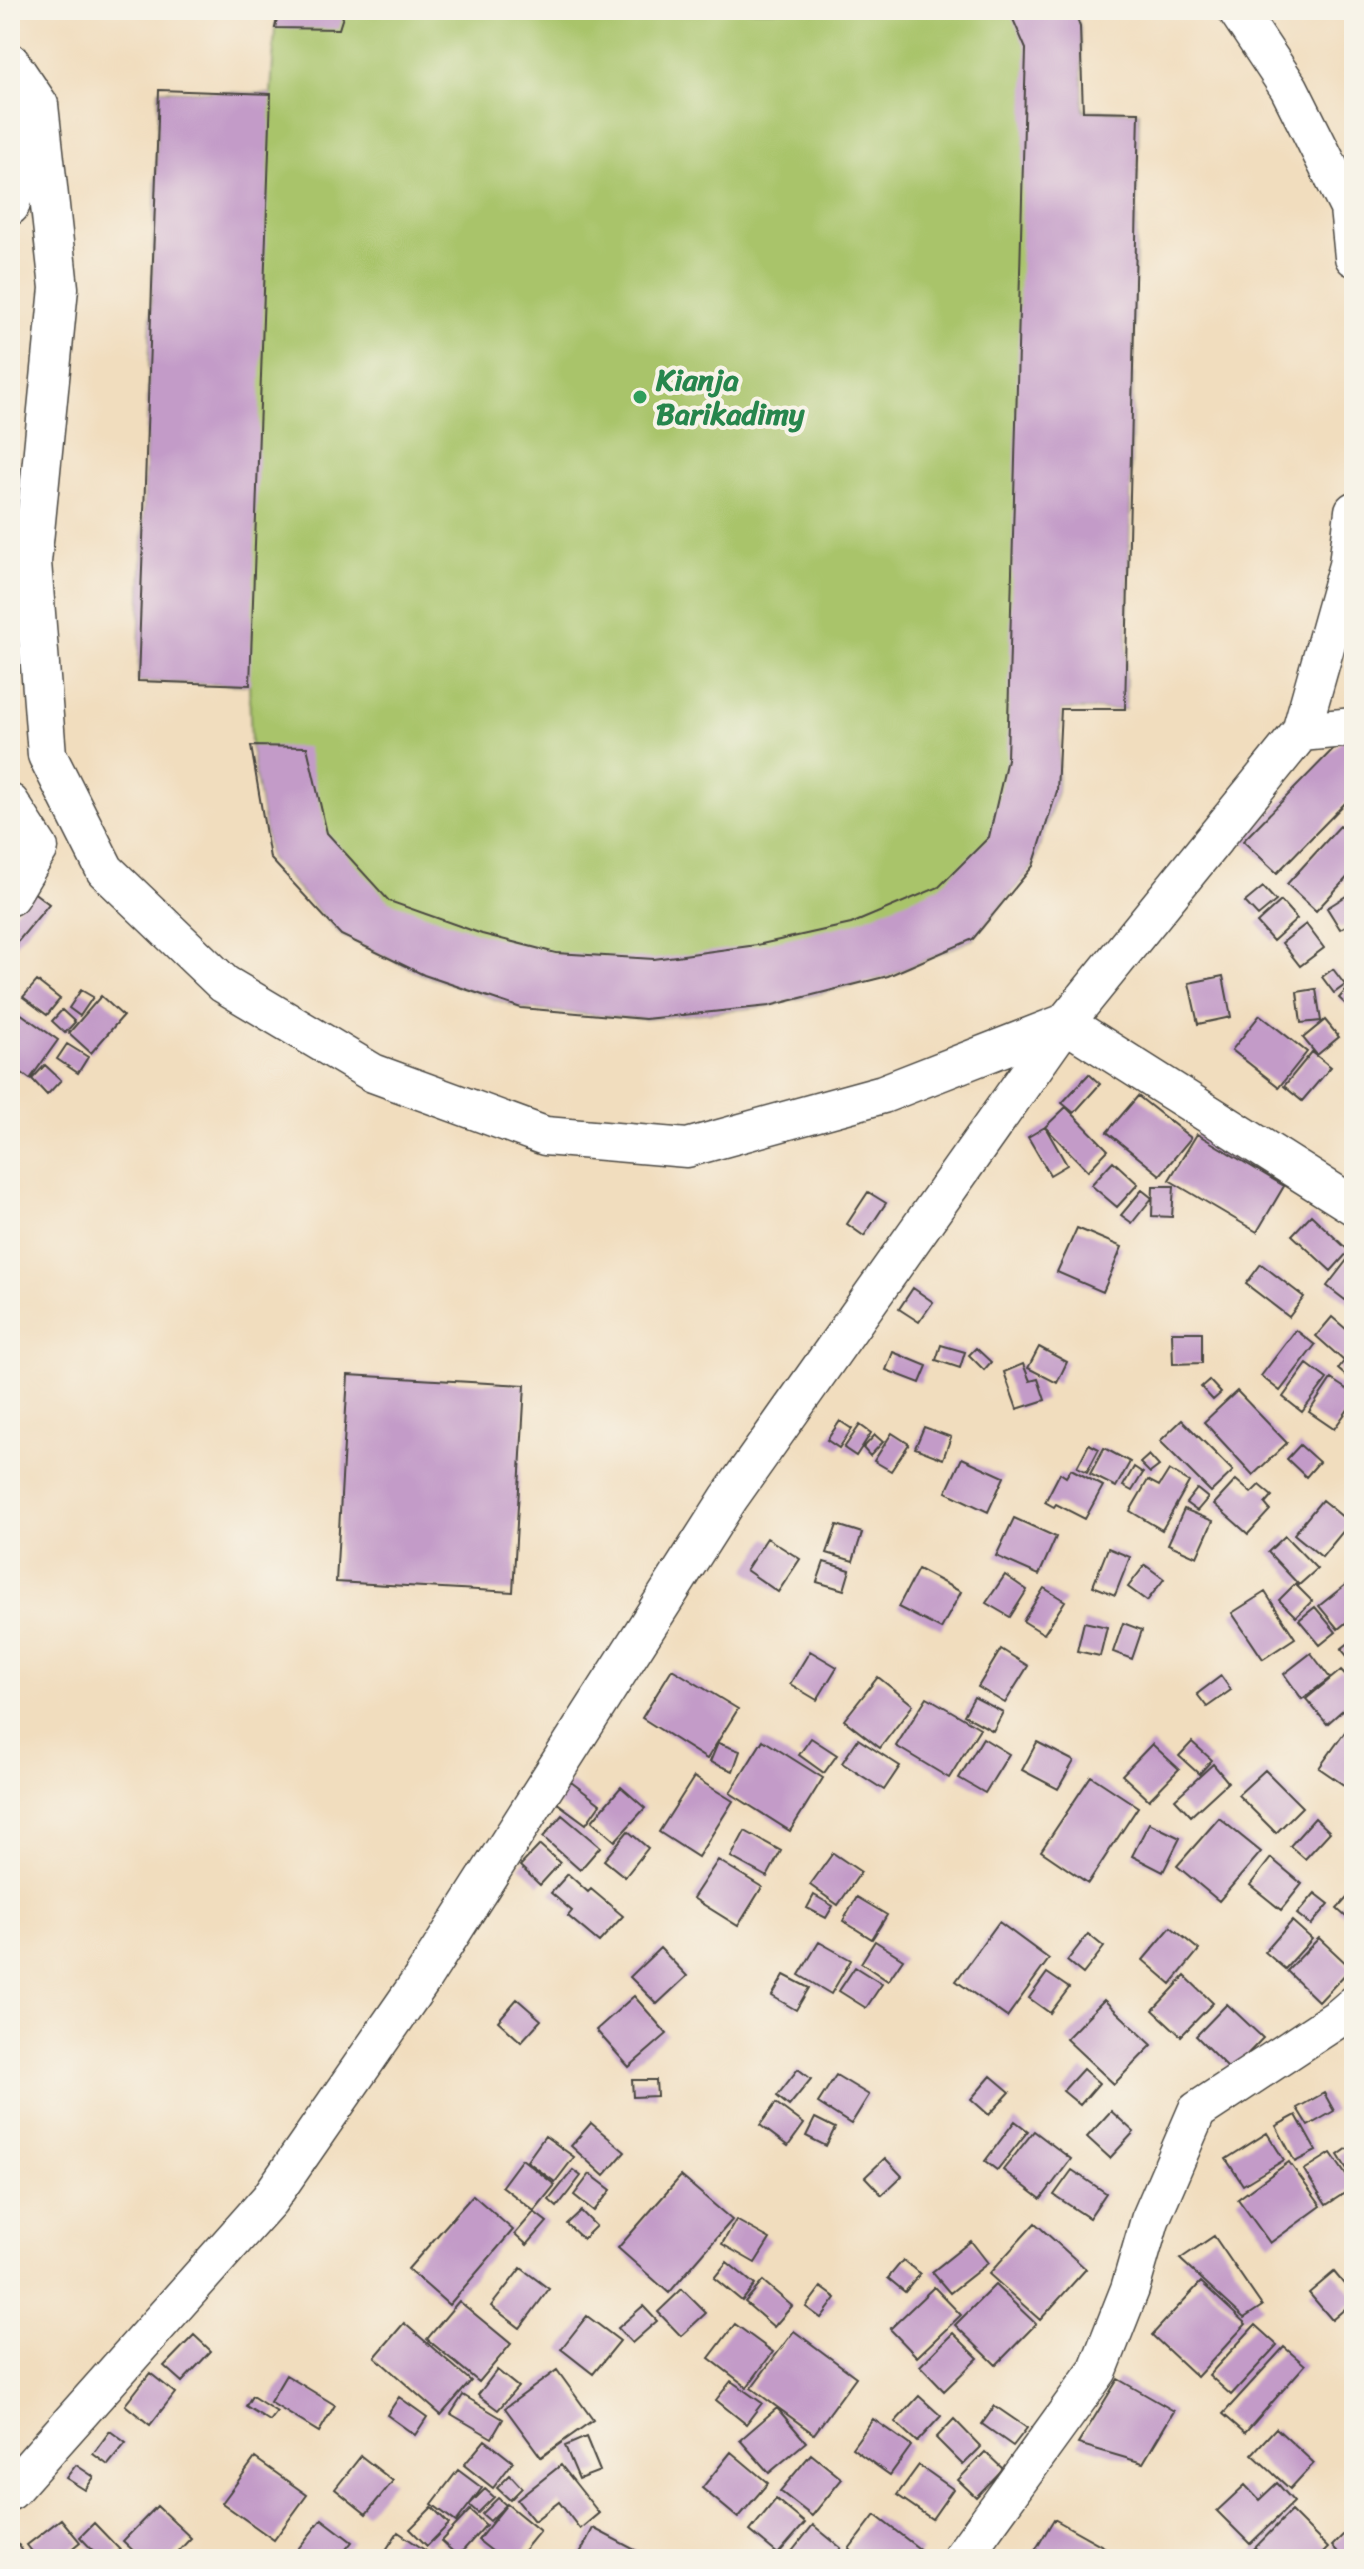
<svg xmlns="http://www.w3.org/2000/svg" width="1364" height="2569" font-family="Sriracha,sans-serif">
<rect width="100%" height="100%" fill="#f7f3e8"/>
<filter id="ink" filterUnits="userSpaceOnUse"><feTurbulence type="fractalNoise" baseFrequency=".0125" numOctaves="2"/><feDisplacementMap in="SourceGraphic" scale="16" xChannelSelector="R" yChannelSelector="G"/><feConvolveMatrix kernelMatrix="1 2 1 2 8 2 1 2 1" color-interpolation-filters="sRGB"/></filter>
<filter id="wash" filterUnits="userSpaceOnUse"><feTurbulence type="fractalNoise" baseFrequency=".006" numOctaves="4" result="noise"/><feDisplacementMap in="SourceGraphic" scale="32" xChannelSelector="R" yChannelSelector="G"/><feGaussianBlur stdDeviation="1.8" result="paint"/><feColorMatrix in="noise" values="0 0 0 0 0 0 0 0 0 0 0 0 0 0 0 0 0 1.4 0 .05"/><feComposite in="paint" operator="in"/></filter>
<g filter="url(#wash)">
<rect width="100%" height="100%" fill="#f1ddbe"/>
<path fill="#a9c46a" stroke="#6a784a" stroke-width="2" d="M279 10H1074L1080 27 1083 110 1139 112 1125 709H1061L1057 791 1033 866 973 939 888 976 769 1006 645 1019 521 1008 424 975 341 935 270 858 251 746 249 685 138 681 159 90 271 94 275 28Z"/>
<g id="blocks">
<path fill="#c39bc8" d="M279 10H345L339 29 275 28Z
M1009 10H1074L1080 27 1083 111 1139 112 1125 709H1061L1057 791 1033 866 973 939 888 976 769 1006 645 1019 521 1008 424 975 341 935 270 858 251 746 307 747 327 833 389 901 482 934 556 953 654 959 757 945 851 924 939 887 989 837 1007 759 1026 49Z
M159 90 271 94 250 685 138 681Z
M1344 738 1354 747V794L1277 873 1243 841Z
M1340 826 1354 839V870L1316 911 1287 884Z
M1263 887 1276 901 1258 916 1245 902Z
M32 891 49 904 10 951V918Z
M1354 891V921L1340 929 1327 908Z
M1281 901 1297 919 1273 941 1257 923Z
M1306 924 1324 948 1300 966 1282 943Z
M1333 969 1345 985 1334 993 1322 977Z
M1223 976 1231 1017 1198 1024 1189 983Z
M37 981 60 999 47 1015 23 997Z
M1354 981V1012L1339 998Z
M1316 989 1321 1021 1301 1023 1297 992Z
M81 990 93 997 80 1016 69 1008Z
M101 996 123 1016 91 1053 69 1033Z
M10 1006 58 1040 30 1079 10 1064Z
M62 1010 75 1022 65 1033 52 1021Z
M1260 1015 1307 1052 1279 1087 1232 1050Z
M1325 1020 1339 1037 1317 1055 1303 1038Z
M67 1044 88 1057 78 1073 57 1059Z
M1312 1052 1331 1067 1302 1101 1284 1086Z
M45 1065 61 1080 47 1095 32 1079Z
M1089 1074 1100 1084 1074 1113 1062 1103Z
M1138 1096 1191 1138 1160 1175 1107 1132Z
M1066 1107 1108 1150 1088 1171 1045 1127Z
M1045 1127 1067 1165 1050 1175 1028 1137Z
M1197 1134 1284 1186 1257 1232 1169 1180Z
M1113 1161 1138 1184 1117 1207 1091 1185Z
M1153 1186H1174L1172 1217 1152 1216Z
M1142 1190 1152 1198 1132 1223 1121 1215Z
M868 1192 886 1203 864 1236 847 1224Z
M1311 1215 1349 1251 1331 1271 1292 1235Z
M1077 1228 1122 1247 1103 1292 1057 1272Z
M1354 1251V1307L1327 1286Z
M1261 1264 1304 1297 1289 1317 1246 1284Z
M913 1288 933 1302 919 1322 899 1309Z
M1332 1317 1354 1336V1383L1338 1369 1344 1361 1316 1336Z
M1296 1330 1315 1345 1280 1391 1261 1376Z
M1172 1332H1202V1363L1173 1364Z
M941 1345 965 1352 960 1368 936 1360Z
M1039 1347 1067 1362 1057 1383 1028 1368Z
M976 1348 991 1362 984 1370 969 1355Z
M893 1352 927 1366 920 1383 886 1370Z
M1023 1364 1030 1381 1038 1379 1045 1400 1017 1409 1004 1372Z
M1307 1364 1327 1379 1302 1412 1283 1397Z
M348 1375 525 1385 513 1592 336 1582Z
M1331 1379 1354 1394V1401L1334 1429 1309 1412Z
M1209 1380 1221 1393 1213 1400 1201 1387Z
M1237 1391 1287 1443 1253 1475 1204 1422Z
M1182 1420 1233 1471 1211 1492 1160 1441Z
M840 1421 852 1429 839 1448 827 1440Z
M860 1425 871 1433 856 1456 844 1448Z
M924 1427 951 1437 943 1459 915 1448Z
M892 1433 909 1444 891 1471 874 1461Z
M875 1435 883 1442 870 1456 863 1448Z
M1089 1444 1099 1449 1087 1472 1077 1467Z
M1300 1445 1319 1462 1306 1477 1287 1459Z
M1104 1448 1130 1462 1116 1487 1090 1474Z
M1149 1455 1159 1466 1150 1473 1140 1463Z
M962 1458 1004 1477 988 1512 946 1492Z
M1134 1467 1143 1473 1132 1491 1123 1486Z
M1071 1469 1103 1486 1085 1519 1056 1504 1054 1507 1045 1502 1060 1473 1066 1477Z
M1169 1470 1189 1482 1162 1530 1130 1511 1148 1480 1159 1486Z
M1236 1480 1251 1493 1259 1485 1272 1496 1265 1504 1270 1510 1248 1534 1214 1504Z
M1197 1489 1208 1498 1197 1511 1186 1503Z
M1322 1500 1350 1523 1322 1557 1294 1534Z
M1184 1509 1213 1521 1197 1557 1168 1544Z
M1014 1518 1056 1537 1039 1575 996 1556Z
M837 1525 862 1533 853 1561 827 1553Z
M1285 1536 1317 1569 1299 1585 1268 1552Z
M767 1538 800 1559 778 1592 746 1570Z
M1108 1548 1130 1557 1115 1595 1093 1586Z
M824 1562 850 1570 844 1590 817 1582Z
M1145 1565 1164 1579 1147 1601 1128 1587Z
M918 1569 961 1592 941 1629 898 1607Z
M1005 1575 1027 1590 1010 1617 986 1603Z
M1349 1582 1354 1588V1616L1338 1629 1319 1606Z
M1295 1584 1312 1601 1296 1617 1279 1600Z
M1044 1588 1065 1601 1044 1634 1023 1621Z
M1265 1592 1295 1638 1263 1659 1232 1613Z
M1315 1607 1336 1632 1320 1645 1299 1620Z
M1084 1622 1107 1627 1100 1656 1077 1651Z
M1123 1623 1142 1630 1132 1659 1113 1652Z
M1354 1639V1664L1341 1649Z
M1001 1649 1028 1666 1005 1703 978 1687Z
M810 1651 837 1667 817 1700 790 1684Z
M1311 1653 1330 1678 1302 1699 1284 1674Z
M672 1669 738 1709 707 1759 642 1718Z
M1341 1670 1354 1684V1700L1327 1724 1306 1699Z
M1221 1676 1231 1690 1207 1707 1197 1694Z
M878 1677 913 1705 880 1748 844 1720Z
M927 1697 980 1728 949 1778 896 1746Z
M974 1697 1003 1712 993 1731 964 1715Z
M1350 1725 1354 1728V1792L1319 1768Z
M811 1738 837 1755 824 1773 799 1755Z
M983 1738 1009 1754 985 1793 959 1778Z
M858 1739 900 1766 884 1790 842 1763Z
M763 1740 823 1778 790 1831 730 1793Z
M1037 1742 1074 1761 1058 1789 1022 1770Z
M1192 1742 1212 1760 1199 1774 1179 1756Z
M718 1743 740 1751 733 1771 710 1762Z
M1152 1744 1179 1769 1149 1800 1122 1775Z
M1213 1764 1228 1782 1191 1816 1175 1799Z
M1265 1770 1302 1807 1276 1833 1238 1795Z
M1091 1776 1138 1807 1088 1883 1041 1851Z
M694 1777 733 1801 698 1857 659 1832Z
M571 1782 600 1804 586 1824 556 1802Z
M621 1787 645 1808 615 1841 592 1821Z
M562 1815 600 1847 580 1870 543 1837Z
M1219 1818 1261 1852 1219 1901 1177 1866Z
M1315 1818 1330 1832 1305 1859 1290 1846Z
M1149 1823 1180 1838 1163 1872 1132 1856Z
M628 1831 648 1848 625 1877 604 1860Z
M745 1831 781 1851 767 1877 731 1857Z
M540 1845 560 1863 540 1885 520 1866Z
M833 1853 861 1872 838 1905 810 1885Z
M1271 1858 1302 1884 1281 1910 1250 1885Z
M718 1860 762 1887 738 1926 693 1898Z
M568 1874 588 1892 591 1889 623 1916 599 1942 568 1916 572 1911 551 1893Z
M1354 1890V1924L1337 1909Z
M1315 1893 1329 1904 1311 1925 1297 1914Z
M814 1895 833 1906 826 1918 807 1908Z
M857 1897 887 1915 872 1939 843 1921Z
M1292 1921 1312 1939 1285 1969 1265 1952Z
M999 1922 1049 1959 1007 2017 956 1981Z
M1171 1927 1199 1950 1171 1984 1143 1960Z
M1088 1934 1104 1947 1083 1974 1067 1961Z
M1319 1938 1351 1968 1319 2002 1287 1971Z
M875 1941 903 1959 888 1981 861 1963Z
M819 1942 851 1960 831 1994 799 1975Z
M660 1948 687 1976 657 2004 630 1977Z
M855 1967 882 1984 866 2008 839 1991Z
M1047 1973 1069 1988 1050 2013 1029 1998Z
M784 1975 809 1988 796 2010 772 1996Z
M1185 1976 1213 2003 1181 2036 1153 2010Z
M634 1996 667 2034 629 2067 596 2030Z
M517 1999 541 2020 521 2042 498 2021Z
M1104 2000 1152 2045 1114 2084 1066 2039Z
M1227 2004 1263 2038 1231 2071 1196 2036Z
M798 2069 811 2079 789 2106 777 2096Z
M1083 2069 1099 2083 1080 2105 1063 2091Z
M836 2075 869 2095 851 2124 818 2103Z
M991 2076 1010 2092 989 2115 971 2099Z
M632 2080H656L657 2096 633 2097Z
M1324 2093 1334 2111 1308 2126 1297 2108Z
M776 2103 804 2124 788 2146 760 2125Z
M1111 2111 1134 2132 1110 2158 1087 2137Z
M1296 2115 1316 2151 1295 2162 1276 2126Z
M815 2118 835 2128 826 2146 806 2136Z
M1015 2121 1028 2131 997 2170 985 2161Z
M591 2123 625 2152 604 2176 571 2146Z
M1034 2131 1071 2159 1041 2199 1003 2170Z
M1267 2133 1284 2160 1243 2185 1226 2159Z
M545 2136 574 2157 555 2182 527 2161Z
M1354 2144V2180L1338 2155Z
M1331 2153 1354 2187 1326 2205 1304 2170Z
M885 2158 902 2176 882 2195 865 2177Z
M522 2159 555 2185 534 2211 502 2186Z
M1289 2162 1321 2206 1270 2243 1238 2199Z
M573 2170 581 2176 557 2207 549 2200Z
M1072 2170 1106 2193 1089 2218 1054 2195Z
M590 2174 611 2190 594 2211 574 2195Z
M681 2176 732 2220 669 2293 618 2248Z
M473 2195 513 2230 449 2305 408 2269Z
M581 2211 596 2226 583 2239 567 2224Z
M534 2212 547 2222 527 2245 515 2234Z
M736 2220 770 2239 755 2263 722 2244Z
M1035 2223 1086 2269 1040 2320 989 2274Z
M1214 2236 1262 2306 1244 2318 1180 2259Z
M971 2241 988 2263 950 2293 932 2272Z
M903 2260 920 2274 905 2292 888 2278Z
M727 2262 755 2285 742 2301 714 2278Z
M521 2268 549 2289 520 2328 491 2306Z
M1334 2272 1354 2296V2301L1332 2320 1309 2293Z
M763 2281 792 2306 774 2327 745 2302Z
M1201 2282 1246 2324 1197 2377 1152 2335Z
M995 2285 1036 2324 996 2365 955 2325Z
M821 2287 836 2298 821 2318 806 2307Z
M934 2287 961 2315 917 2357 890 2329Z
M682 2289 706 2313 681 2336 658 2312Z
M459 2301 511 2344 479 2382 427 2339Z
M643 2306 657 2321 632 2343 618 2328Z
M587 2316 620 2341 593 2374 561 2349Z
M404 2323 471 2381 441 2415 375 2357Z
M735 2324 773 2352 747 2387 709 2358Z
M1255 2325 1277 2345 1231 2395 1209 2375Z
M794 2331 856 2377 814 2434 751 2388Z
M953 2333 978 2358 944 2391 920 2366Z
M194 2335 211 2351 182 2382 164 2366Z
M1284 2347 1305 2365 1245 2433 1223 2414Z
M497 2370 518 2387 498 2410 478 2395Z
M557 2370 593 2420 541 2457 505 2408Z
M150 2373 175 2393 150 2425 125 2405Z
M286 2375 335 2405 319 2432 270 2402Z
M1118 2379 1174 2411 1143 2463 1078 2444Z
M731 2381 762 2403 746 2424 716 2400Z
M463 2395 503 2419 492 2438 451 2414Z
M252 2396 277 2412 270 2421 246 2406Z
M919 2396 941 2416 917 2442 895 2422Z
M399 2397 427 2417 415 2435 387 2415Z
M995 2406 1027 2428 1013 2446 982 2424Z
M777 2408 806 2442 769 2473 740 2440Z
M873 2419 911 2446 890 2475 852 2448Z
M954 2419 981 2447 963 2465 936 2438Z
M1276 2428 1314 2463 1290 2489 1252 2454Z
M110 2431 126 2443 108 2465 93 2454Z
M586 2437 600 2471 579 2479 565 2446Z
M485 2440 513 2462 493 2488 464 2465Z
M731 2452 768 2483 738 2518 702 2488Z
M985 2452 1003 2469 976 2497 958 2480Z
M811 2454 842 2479 812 2516 780 2491Z
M361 2456 393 2481 366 2514 335 2489Z
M255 2458 307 2495 274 2540 222 2503Z
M76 2465 94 2477 85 2490 66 2478Z
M561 2465 599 2513 580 2529 559 2502 534 2521 517 2500Z
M919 2465 953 2489 932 2519 897 2495Z
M458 2470 482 2488 456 2522 432 2504Z
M510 2475 522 2488 510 2500 497 2488Z
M1277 2483 1294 2502 1250 2544 1217 2511 1245 2485 1259 2500Z
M485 2489 494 2497 478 2513 469 2505Z
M498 2498 506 2505 490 2521 482 2514Z
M776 2499 805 2523 778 2554 750 2531Z
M507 2504 540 2531 517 2559H502L478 2540Z
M157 2506 191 2538 171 2559H142L123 2541Z
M432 2507 449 2524 427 2546 410 2529Z
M470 2510 486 2525 458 2556 441 2541Z
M1291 2511 1328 2548 1317 2559H1249L1246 2557Z
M875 2515 922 2551 916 2559H862L849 2549Z
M61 2519 80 2542 59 2559H38L27 2545Z
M322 2519 352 2542 338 2559H300L294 2554Z
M1054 2519 1104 2547 1097 2559H1030Z
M94 2523 120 2550 110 2559H101L80 2537Z
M1354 2524V2559H1345L1332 2546Z
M813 2525 841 2548 831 2559H786Z
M593 2528 652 2559H577Z
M398 2532 438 2559H380Z
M18 2544 28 2559H10V2549Z"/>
</g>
</g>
<g filter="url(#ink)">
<use href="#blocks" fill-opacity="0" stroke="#494641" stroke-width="2"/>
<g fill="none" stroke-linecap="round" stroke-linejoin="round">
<defs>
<path id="street" d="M1237 10 1289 88 1349 208 1354 257
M10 62 39 105 10 206
M39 105 59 288 32 562 47 755 105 870 224 984 373 1073 545 1136 687 1148 883 1094 1065 1023 1354 1206
M1301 732 1354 727
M10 803 39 848 10 896
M10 2491 269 2200 422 1979 729 1498 1065 1023 1301 732 1348 565 1354 511
M961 2559 1098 2370 1130 2289 1150 2220 1197 2111 1340 2017 1354 2005"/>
</defs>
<use href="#street" stroke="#494641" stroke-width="41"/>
<use href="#street" stroke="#fff" stroke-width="38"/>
</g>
</g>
<circle fill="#2e9e5b" stroke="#f7f3e8" stroke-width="3" cx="640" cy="397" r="8"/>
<g text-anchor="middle" stroke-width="8" stroke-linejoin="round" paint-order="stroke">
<g font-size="30" font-weight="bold" fill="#27864d" stroke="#f7f3e8" text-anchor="start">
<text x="656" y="390">Kianja<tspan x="656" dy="34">Barikadimy</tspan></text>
</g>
</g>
<rect width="1364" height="2569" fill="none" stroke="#f7f3e8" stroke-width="40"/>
</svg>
